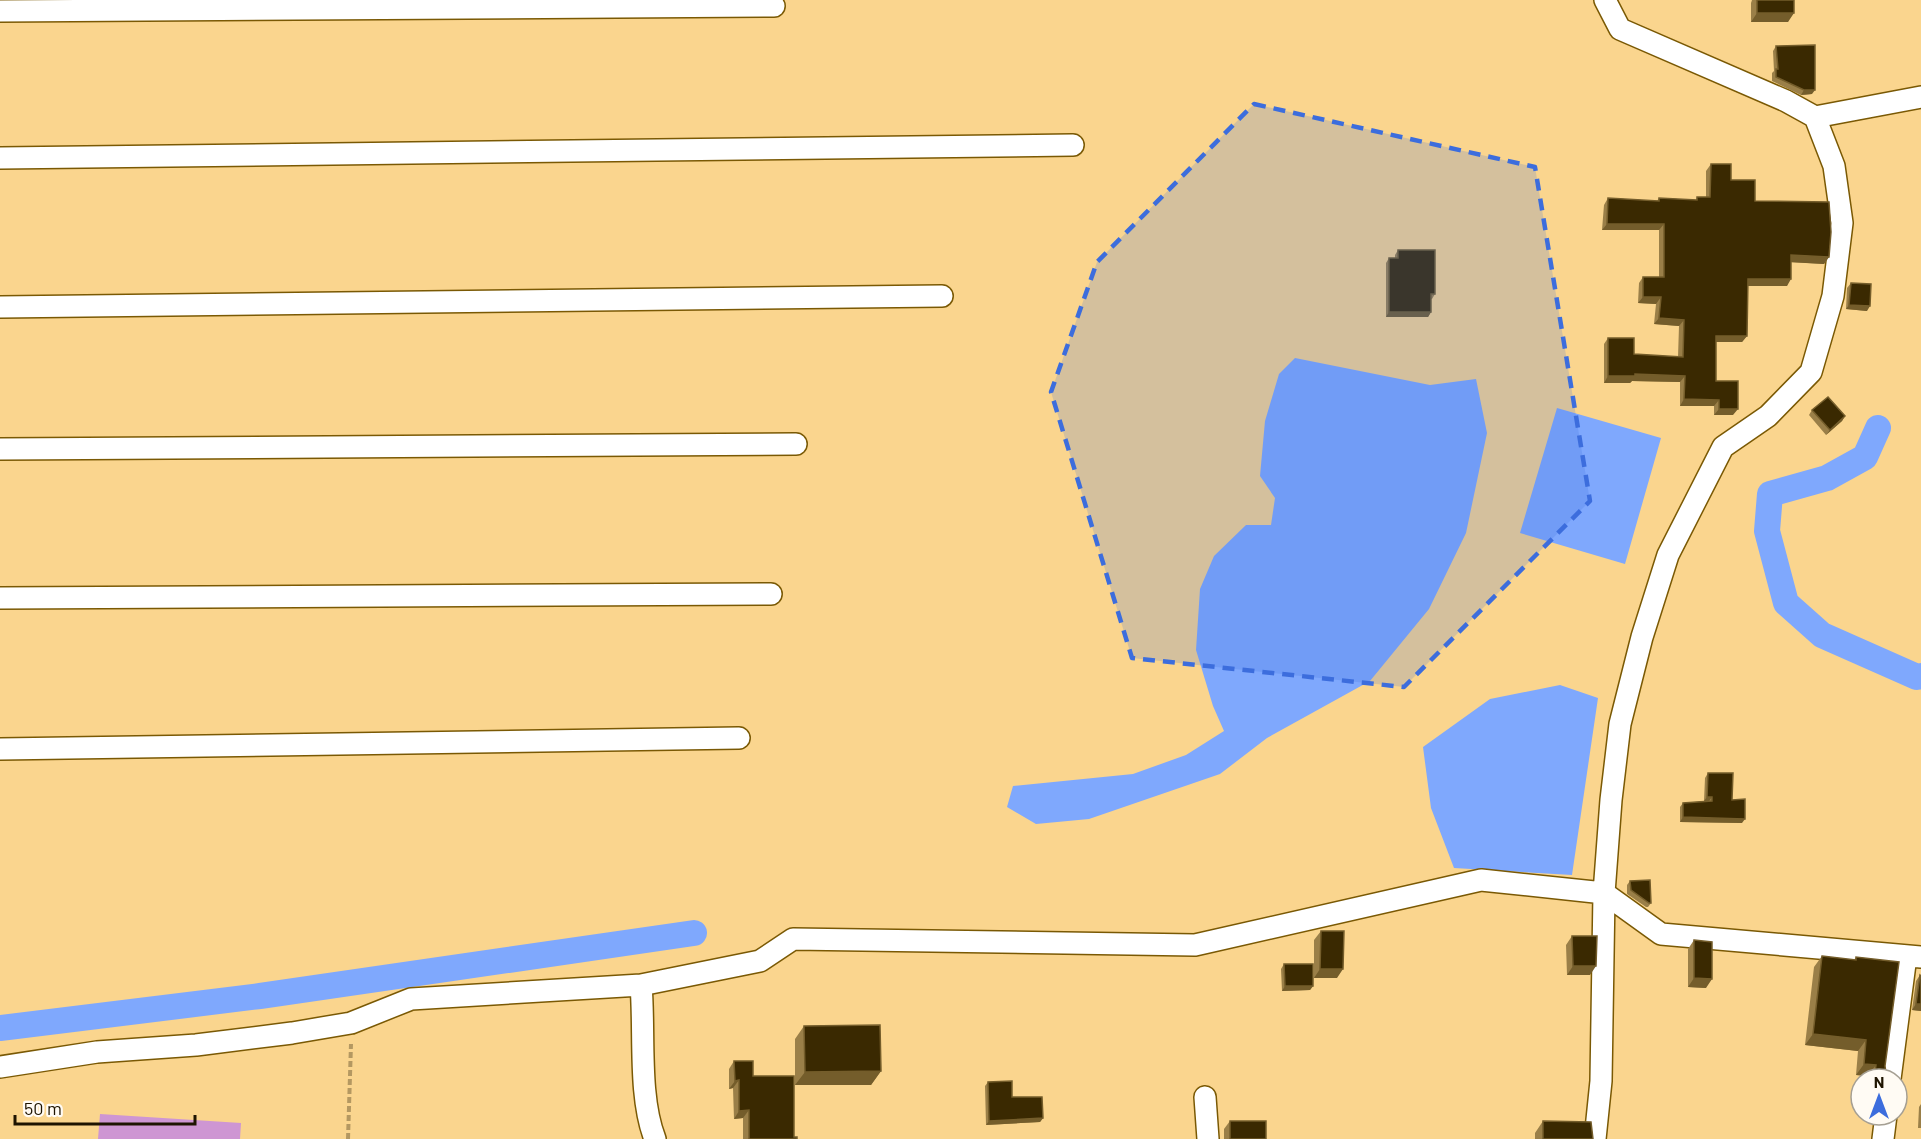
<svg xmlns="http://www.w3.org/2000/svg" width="1921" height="1139" font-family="Barlow,sans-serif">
<rect width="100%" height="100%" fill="#fad58e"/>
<path fill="#ce96d3" d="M100 1114 241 1123 240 1139H98Z"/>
<path fill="#7fa8fd" d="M1295 358 1430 385 1476 379 1487 433 1466 533 1429 609 1370 681 1267 738 1220 774 1089 819 1036 824 1007 807 1013 786 1133 774 1186 755 1224 731 1213 706 1196 650 1200 589 1214 556 1246 525H1271L1275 498 1260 476 1265 421 1279 374Z
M1557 408 1661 438 1625 564 1520 533Z
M1560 685 1598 698 1572 875 1454 868 1431 808 1423 747 1490 699Z"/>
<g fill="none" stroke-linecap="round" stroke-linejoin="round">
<path stroke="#7fa8fd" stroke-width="26" d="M1878 428 1865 457 1827 478 1770 494 1767 531 1786 603 1822 635 1917 677 1921 676
M0 1028 260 996 694 933"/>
<defs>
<path id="street" d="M0 11 774 6
M1815 117 1921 97
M0 158 1073 145
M0 307 942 296
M0 449 796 444
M0 598 771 594
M0 749 739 738
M641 985C645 1032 638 1096 655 1139
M0 1067 97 1052 196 1045 292 1033 351 1023 411 999 641 985 760 961 793 939 1195 945 1481 880 1604 893 1661 934 1921 957
M1890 1079 1906 956
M1205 1097 1208 1139
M1595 1139 1601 1081 1604 893 1611 800 1620 724 1642 637 1668 555 1723 447 1768 416 1811 372 1833 296 1842 223 1834 166 1815 117 1786 101 1620 29 1605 0
M1883 1139 1886 1115"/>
</defs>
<use href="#street" stroke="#7a5904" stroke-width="24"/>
<path stroke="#b49861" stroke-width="4" stroke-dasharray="6 3" stroke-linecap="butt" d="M348 1139 351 1044"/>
<use href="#street" stroke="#fff" stroke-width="21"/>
</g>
<path fill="#9a7f48" d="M1752 0H1794L1788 22H1751V3Z
M1776 46 1812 94 1801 95 1772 81V73L1774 71 1773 51Z
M1711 164 1755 201 1829 257 1824 264 1791 262 1787 286H1748L1747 336 1742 342H1716V381L1733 415H1714V406H1680V382L1632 381 1630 383H1604V344L1608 338 1634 354 1678 357 1679 326 1654 324 1656 304 1638 303 1639 283 1643 277H1659V230H1602L1604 205 1608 198 1657 201 1659 198 1696 200 1697 197H1706V171Z
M1398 250 1435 294 1432 299H1431V312L1428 317H1386V263L1389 258H1395V255Z
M1851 283 1867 311 1846 309 1847 288Z
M1812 410 1845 416 1842 421 1826 435 1809 415Z
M1708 773 1732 800 1742 823 1680 822V807L1683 803 1704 801 1705 778Z
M1630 881 1651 903 1648 907H1646L1627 894V885Z
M1321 931 1337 978H1314V940Z
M1572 936 1590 975H1567L1566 945Z
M1694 940 1706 988 1688 987V949Z
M1822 956 1854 960 1856 957 1886 1073 1894 1079H1867L1868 1076 1856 1075 1858 1051 1805 1045 1814 967Z
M1284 964 1313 986 1310 990 1282 991 1281 969Z
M1920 975 1921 1011 1912 1010 1916 981Z
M804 1026 881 1071 871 1085H795V1039Z
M734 1061 753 1076 794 1137 797 1139H743V1118L734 1119 733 1088 729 1089V1069Z
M988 1082 1043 1118 1040 1122 986 1125 985 1086Z
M1921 1104V1128H1918L1919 1107Z
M1230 1121 1266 1139H1224V1129Z
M1543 1121 1593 1139H1535V1133Z"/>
<path fill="#745d2b" d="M1757 13H1794L1788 22H1751Z
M1804 90H1815L1812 94 1801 95Z
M1607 224H1664L1659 230H1602Z
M1791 255 1829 257 1824 264 1787 262Z
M1748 279H1791L1787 286H1743Z
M1643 297H1661L1656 304 1638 303Z
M1849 305 1870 306 1867 311 1846 309Z
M1389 312H1431L1428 317H1386Z
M1659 318 1684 320 1679 326 1654 324Z
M1716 336H1747L1742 342H1712Z
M1635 374 1685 376 1680 382 1632 381 1630 383H1604L1608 376Z
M1684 399 1719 400 1714 406H1680Z
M1719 409H1738L1733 415H1714Z
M1845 416 1842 421 1826 435 1830 430Z
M1707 797H1712L1709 801H1704Z
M1683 817 1745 819 1742 823 1680 822Z
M1573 966H1596L1590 975H1567Z
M1320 969H1343L1337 978H1314Z
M1694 978 1712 979 1706 988 1688 987Z
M1285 986H1313L1310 990 1282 991Z
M1916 1004H1921V1011L1912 1010Z
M1813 1034 1866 1040 1858 1051 1805 1045Z
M1864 1064 1876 1065 1868 1076 1856 1075Z
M881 1071 871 1085H795L805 1072Z
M739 1080 733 1088 729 1089 735 1081Z
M749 1110 743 1118 734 1119 739 1111Z
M1043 1118 1040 1122 986 1125 989 1121Z"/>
<path fill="#3a2901" stroke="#745d2b" stroke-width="1.5" d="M1757 0H1794V13H1757Z
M1815 45V90H1804L1776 77V69H1778L1776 46Z
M1711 164H1731V180H1755V201L1829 202 1831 232 1829 257 1791 255V279H1748L1747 336H1716V381H1738V409H1719V400L1684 399 1685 376 1635 374V376H1608V338H1634V354L1683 357 1684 320 1659 318 1661 297H1643V277H1664V224H1607L1608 198 1659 201V198L1697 200V197H1710Z
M1398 250H1435V294H1431V312H1389V258H1398Z
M1851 283 1871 284 1870 306 1849 305Z
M1828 397 1845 416 1830 430 1812 410Z
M1708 773H1733L1732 800 1745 799V819L1683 817V803L1712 801V797H1707Z
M1650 880 1651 903H1649L1631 890 1630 881Z
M1321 931H1344L1343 969H1320Z
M1572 936H1597L1596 966H1573Z
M1694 940 1712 942V979L1694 978Z
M1822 956 1856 960V957L1899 962 1885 1066 1886 1073 1894 1079H1874L1876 1065 1864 1064 1866 1040 1813 1034Z
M1284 964H1313V986H1285Z
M1920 975 1921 976V1004H1916Z
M880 1025 881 1071 805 1072 804 1026Z
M734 1061H753V1076H794V1137H797V1139H749V1110L739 1111V1080L735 1081Z
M1012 1081V1097H1042L1043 1118 989 1121 988 1082Z
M1230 1121H1266V1139H1230Z
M1543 1121 1591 1122 1593 1139H1543Z"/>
<path fill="#3c6ddd" fill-opacity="0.2" stroke="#3c6ddd" stroke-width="4.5" stroke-dasharray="12 8" stroke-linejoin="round" d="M1254 104 1535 167 1590 501 1404 687 1132 658 1051 392 1097 262Z"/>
<g transform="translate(1879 1097)"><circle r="28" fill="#fffbf4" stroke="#a59f93" stroke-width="1.5"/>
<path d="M0-4.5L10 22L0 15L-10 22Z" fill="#3c6ddd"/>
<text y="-9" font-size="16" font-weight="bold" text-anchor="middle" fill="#1e1401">N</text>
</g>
<path d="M15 1115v9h180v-9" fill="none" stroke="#1e1401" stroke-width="3"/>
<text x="24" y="1115" font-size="18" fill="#1e1401" stroke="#fffbf4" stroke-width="4.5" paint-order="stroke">50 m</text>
</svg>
